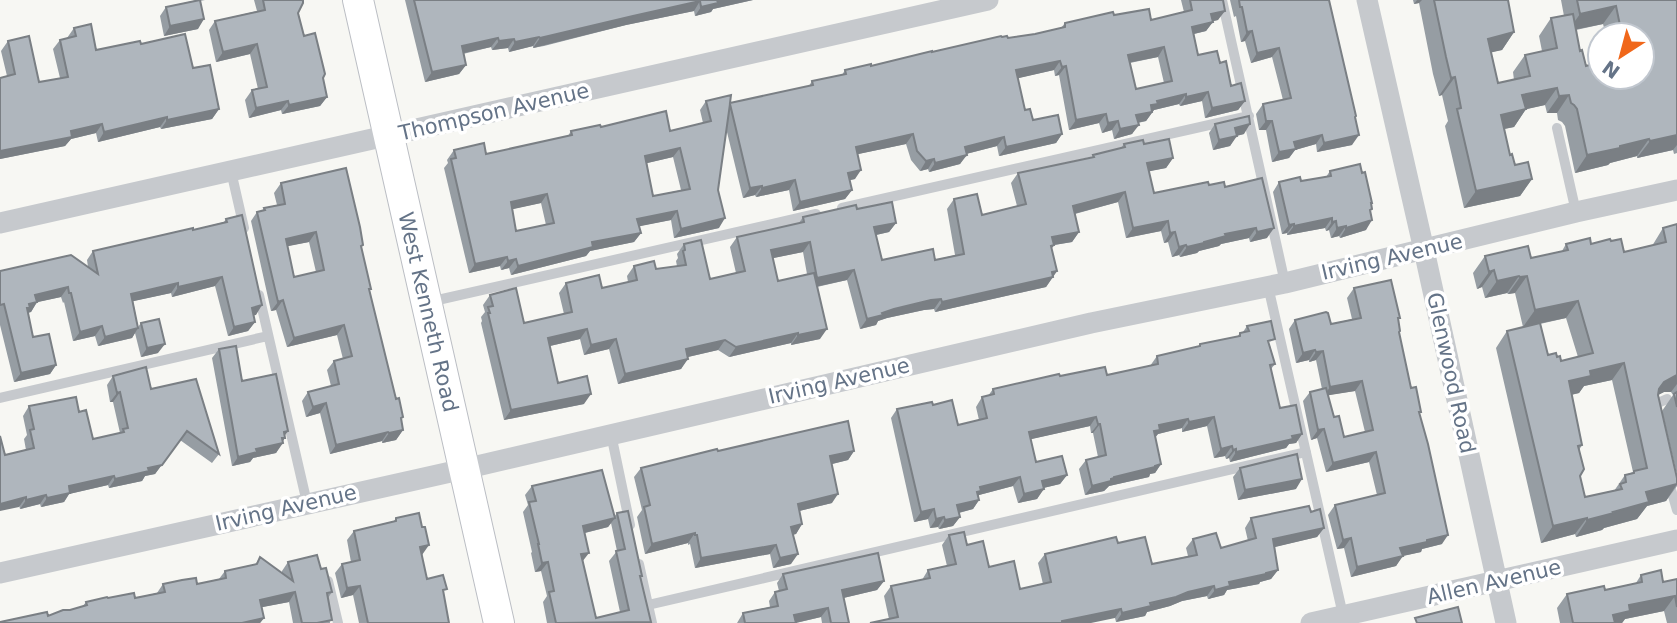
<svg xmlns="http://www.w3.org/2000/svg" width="1677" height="623" font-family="'DejaVu Sans',sans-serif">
<rect width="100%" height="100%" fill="#f7f7f3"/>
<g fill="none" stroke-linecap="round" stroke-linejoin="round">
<defs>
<path id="secondary" d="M358 0 499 623"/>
</defs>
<use href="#secondary" stroke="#bbbec4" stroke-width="32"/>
<path stroke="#c6c9cd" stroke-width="10" d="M1222 0 1285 283
M1557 128 1576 212
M231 171 244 228
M842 208 1249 116
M1268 286 1343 615
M259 295 307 503
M429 302 816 214
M0 398 268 336
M1654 412 1658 403 1667 399
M611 434 630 525
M1668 479 1677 510
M639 564 652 623
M328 581 338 623
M648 605 1306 452"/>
<path stroke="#c6c9cd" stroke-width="21" d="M1367 0 1424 250 1506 623
M0 223 988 0
M0 573 464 469 1091 323 1285 283 1576 212 1677 190
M1311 623 1677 540"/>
<use href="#secondary" stroke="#fff" stroke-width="30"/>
</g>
<path fill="#969da3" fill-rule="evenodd" d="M197 0H205L200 1 198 29 164 36 160 16 166 7Z
M254 0H303L298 13 304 36 323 78 327 97 320 106 282 114 281 110 249 118 245 100 252 90 258 89 250 54 216 62 209 30 215 21 257 11Z
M405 0H753L713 9 711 12 695 16 694 11 626 25 544 46 533 48V46L509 52 508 48 492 50 491 47 463 54 466 65 459 74 425 82Z
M1181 0H1223L1218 20 1213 21 1206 31 1194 34 1198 55 1220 63 1231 86 1245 101 1238 110 1205 118 1202 101 1180 106 1179 104 1154 110 1146 121 1138 123 1132 134 1114 139 1112 130 1102 133 1099 123 1069 130 1059 75 1055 76 1054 70 1018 78 1025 110 1033 120 1062 134 1056 143 999 156 997 146 966 154 960 164 929 172 928 169 920 171 911 160 906 144 858 154 855 179 850 180 852 190 845 199 793 211 789 190 756 197 755 195 743 198 726 128 718 190 719 228 674 238 671 220 639 226 641 233 634 242 590 251 586 256 511 275 509 268 501 270 500 266 469 273 444 168 448 163 447 160 454 150 486 154 568 136 571 131 601 127 670 131 703 123 700 110 706 101 730 103 809 86 812 81 842 75 845 70 871 66 1002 37 1008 38 1035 34 1061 28 1065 23 1114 15 1151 20 1184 12ZM1158 57 1164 83 1136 89 1130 63ZM673 157 681 190 653 196 647 163ZM541 203 546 225 516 231 512 209Z
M1230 0H1329L1355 118 1352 145 1317 152 1316 144 1295 150 1289 158 1272 162 1266 130H1259L1256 114 1263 104 1283 100 1272 57 1251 63 1245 41 1241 42 1236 16 1234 17Z
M1413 0H1508L1514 32 1502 50 1491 52 1498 83 1514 80 1513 72 1525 55 1542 51 1539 36 1551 18 1564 16 1561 0H1677V153L1674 154 1673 150 1637 158V156L1610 163 1608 165 1575 173 1565 126 1562 122 1558 120 1557 113H1547L1545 105 1526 109 1514 127 1504 129 1510 155 1515 165 1532 179 1520 196 1464 208 1445 126 1448 121 1442 95 1439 96 1433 74 1419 3 1414 4ZM1603 24 1606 35H1642V77L1586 66 1580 51 1576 30Z
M74 28 96 50 141 44 193 68 219 109 212 119 161 129 160 127 98 142 96 133 71 139 65 146 0 159V78L7 76 1 51 8 41 39 82 60 78 53 49 60 40 67 38Z
M1215 124 1244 134 1236 136 1230 146 1213 150 1209 133Z
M1124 144H1144L1173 158 1166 168 1149 171 1154 193 1209 185 1225 187 1267 238 1250 242 1249 238 1221 244 1219 246 1199 251 1197 253 1180 257 1179 255 1172 257 1168 242 1164 243 1161 231 1126 238 1118 202 1075 214 1079 232 1072 242 1054 245 1051 249 1057 271 1046 287 935 312 934 309 924 310 887 318 878 321 876 325 860 329 847 280 817 287 820 339 791 345V343L729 357 718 350 688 357 681 369 618 384 609 349 584 355 580 339 550 346 558 383 584 404 504 420 481 323 482 321 481 317 485 312 483 305 490 295 524 323 564 314 559 293 566 283 602 288 628 282 627 276 634 266 656 269 677 266 676 261 678 258 677 254 684 244 710 279 736 273 730 247 737 237 799 223 803 217 857 209 896 223 889 232 876 235 882 260H935L955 255 947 209 954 199 982 215 1017 206 1011 183 1018 173 1092 157 1093 155 1121 148ZM803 252 807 274 778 281 773 258Z
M1330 171 1371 205 1366 230 1340 238 1339 236 1331 238 1329 230 1326 231 1325 228 1287 235V233L1282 234 1273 192 1279 182 1301 181 1326 177Z
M281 183 363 245 361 248 369 291 403 430 396 440 382 443V441L330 454 320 413 306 417 302 401 308 392 331 386 327 370 334 361 343 359 337 335 287 347 276 310 271 311 251 221 257 212 262 211 264 208 277 205 274 193ZM309 242 316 272 294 277 287 246Z
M226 219 256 315H254L255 322 248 331 228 336 215 286 172 297 171 293 133 301 138 327 141 323 158 353 141 357 135 333 132 338 98 346 95 336 73 341 64 302 63 303 61 297 37 302 31 312 28 313 33 337 56 365 50 374 14 382 0 325V271L88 267 87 260 93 251 193 230 224 222Z
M1677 224V475L1662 411 1673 395 1671 392H1664L1658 395 1677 478V486L1666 501 1647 506 1637 519 1604 528 1602 530 1576 537 1575 534 1541 543 1496 348 1507 331 1523 327 1515 293 1508 294 1507 293 1485 298 1482 287 1477 289 1473 273 1485 256 1531 258 1562 251 1566 244H1591L1611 241 1624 252 1652 246 1663 228ZM1566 318 1578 357 1561 361 1557 357 1548 355 1540 324ZM1612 380 1633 472 1625 475 1614 491 1585 497 1580 476 1579 450 1582 445 1571 395 1579 393 1584 386Z
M1354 288 1398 320 1400 331 1399 333 1411 388 1419 415 1442 544 1422 549 1421 552 1402 556 1396 566 1351 577 1344 548 1337 549 1328 515 1335 505 1377 495 1369 462 1326 472 1317 438 1311 440 1303 401 1310 392 1322 389 1316 360 1309 362V360L1296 363 1289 329 1295 320 1331 324 1352 319 1347 298ZM1355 391 1365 432 1344 437 1334 417 1328 395Z
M1247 326 1270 346 1275 364 1271 369 1280 408 1302 434 1296 443 1289 444 1286 448 1230 462 1229 458 1226 459 1225 456 1214 458 1207 426 1182 432V428L1158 434 1155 437 1161 464 1155 473 1150 474 1149 477 1109 486 1104 491 1085 495 1079 469 1086 460 1098 457 1093 433H1091L1090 426 1031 439 1036 462 1067 475 1060 484 1043 488 1037 499 1018 503 1013 486 979 495V500L973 509 959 513 960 517 953 526 939 529 938 527 930 528 928 519 914 522 891 418 897 409 933 405 958 425 979 420 976 407 982 397 988 396 993 389 1060 376 1107 375 1150 366 1157 356 1198 347 1200 344 1237 337 1240 333 1243 332Z
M219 349 285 435 282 442 276 453 253 458 250 462 232 466 212 358Z
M113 376 151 389 219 454 212 463 180 440 155 474 145 476 142 481 109 488 108 485 69 494 64 502 41 507 40 504 20 509 5 455 26 450 24 439 27 435 23 416 29 406 79 412 93 439 120 433 113 402H110L107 385Z
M718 451H854L848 460 832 464V503L799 511 802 524 796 534 793 535 791 564 773 568 770 554 695 568 690 544 688 545V543L645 554 637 517 642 510 634 477 641 468Z
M1240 468 1296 489 1238 500 1233 477Z
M532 486 614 517 617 513 641 578 651 623H547L543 602 547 596 541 571 535 572 531 553 532 552 523 512 528 505 525 495ZM611 523 617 551 609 561 620 612 596 618 583 561 585 533 608 527Z
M1311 512 1324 528 1317 537 1274 547 1278 570 1271 579 1260 582 1259 584 1227 590 1224 595 1208 599 1207 596 1182 601 1170 606 1147 612 1145 616 1116 622 1115 618 889 619 884 596 891 586 922 580 928 570 947 566 942 545 949 535 967 545 989 567 1020 589 1043 584 1038 563 1045 554 1118 543 1152 564 1188 556 1186 548 1193 539 1221 548 1248 541 1245 528 1251 518Z
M396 518 422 555 427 579 443 594 449 623H359L353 595 341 598 335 573 342 564 351 562 347 540 354 531 394 521Z
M260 557 282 573V571L288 562 321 569 332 592 328 598 330 623H293L289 602 262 607 264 618 260 623H0L48 616 83 606 86 602 108 598H135L157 593 163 584H197L219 579 225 571 255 565Z
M783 574 884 581 877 590 843 598 849 623H822L821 617 796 623H737L743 613 770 607 769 601 775 592 779 591 777 583Z
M1641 575 1663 582 1677 579V623H1667L1664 611 1625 619 1622 623H1560L1557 608 1567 594 1605 590 1636 583Z"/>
<path fill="#7a7f84" d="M717 0H753L713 9 711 12 695 16 701 7Z
M1417 0H1422L1419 3 1414 4Z
M700 1 694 11 626 25 533 48 540 38 633 16Z
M1616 6 1603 24 1568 31 1580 14Z
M1225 11 1218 20 1205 23 1211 14Z
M204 19 198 29 164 36 170 26Z
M1213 22 1206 31 1185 36 1192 27Z
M1252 31 1245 41 1241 42 1247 32Z
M1514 32 1502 50 1476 56 1488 39Z
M539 37 533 46 509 52 515 42Z
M498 38 491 47 455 55 462 46Z
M514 39 508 48 492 50 499 41Z
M257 44 250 54 216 62 223 52Z
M1164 47 1158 57 1122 64 1128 55Z
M1279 48 1272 57 1251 63 1257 53Z
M1060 61 1054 70 1010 80 1016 70Z
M466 65 459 74 425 82 432 72Z
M1066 66 1059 75 1055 76 1062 67Z
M1455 77 1442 95 1439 96 1451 78Z
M1557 88 1545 105 1510 113 1522 95Z
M1208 92 1202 101 1180 106 1186 97Z
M1186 94 1179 104 1154 110 1146 121 1130 124 1136 115 1157 101Z
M1569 95 1557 113H1547L1559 96Z
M327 97 320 106 282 114 289 105Z
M288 101 281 110 249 118 256 108Z
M1245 101 1238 110 1205 118 1212 108Z
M219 109 212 119 161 129 167 120Z
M1526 109 1514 127 1489 132 1501 115Z
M1106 114 1099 123 1069 130 1076 120Z
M167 117 160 127 98 142 104 132Z
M1118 121 1112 130 1102 133 1108 123Z
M1266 121H1272L1266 130H1259Z
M102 124 96 133 71 139 65 146 0 159V151L71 131Z
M1250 124 1244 134 1228 138 1235 128Z
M1139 125 1132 134 1114 139 1120 129Z
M913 134 906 144 849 156 856 147Z
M1062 134 1056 143 999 156 1006 147Z
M1322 135 1316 144 1295 150 1289 158 1272 162 1279 152 1294 142Z
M1359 135 1352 145 1317 152 1324 143Z
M1677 135V145L1673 150 1637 158 1650 141Z
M1237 136 1230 146 1213 150 1219 140Z
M1004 137 997 146 958 156 965 147Z
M1649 139 1637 156 1610 163 1608 165 1575 173 1587 155Z
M680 148 673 157 639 165 645 156Z
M967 155 960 164 929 172 935 163Z
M1173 158 1166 168 1141 173 1147 163Z
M934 159 928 169 920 171 926 161Z
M861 170 855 179 841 182 848 173Z
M1532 179 1520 196 1464 208 1476 191Z
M795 180 789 190 756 197 762 188Z
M762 186 755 195 743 198 750 188Z
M852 190 845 199 793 211 800 202Z
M1125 192 1118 202 1066 216 1073 206Z
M547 194 541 203 504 211 511 202Z
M677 211 671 220 631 228 637 219Z
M725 218 719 228 674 238 681 229Z
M1332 218 1325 228 1287 235 1294 226Z
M1372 220 1366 230 1340 238 1346 228Z
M1168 221 1161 231 1126 238 1133 228Z
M1336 221 1329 230 1326 231 1332 222Z
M896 223 889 232 867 237 874 227Z
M1294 224 1287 233 1282 234 1289 225Z
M1346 226 1339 236 1331 238 1337 228Z
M1256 228 1249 238 1221 244 1219 246 1199 251 1197 253 1180 257 1187 247 1225 234Z
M1274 228 1267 238 1250 242 1257 232Z
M316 232 309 242 279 248 286 239Z
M1079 232 1072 242 1054 245 1047 255 1052 237Z
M1175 232 1168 242 1164 243 1170 233Z
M641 233 634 242 590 251 586 256 511 275 518 266 592 242Z
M810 242 803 252 764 260 771 250Z
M1186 245 1179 255 1172 257 1179 247Z
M507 257 500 266 469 273 475 264Z
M516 259 509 268 501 270 508 261Z
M854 270 847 280 810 288 817 278Z
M1494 270 1482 287 1477 289 1489 272Z
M1057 271 1046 287 935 312 942 302Z
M1519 276 1507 293 1485 298 1497 281Z
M1527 276 1515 293 1508 294 1520 277Z
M222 277 215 286 172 297 178 287Z
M178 283 171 293 125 303 131 294Z
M68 287 61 297 29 304 35 295Z
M941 299 934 309 924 310 887 318 878 321 876 325 860 329 867 319 882 313 894 309 931 300Z
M283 300 276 310 271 311 278 302Z
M1578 301 1566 318 1523 327 1535 310Z
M37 302 31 312 26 313 23 317 29 304Z
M262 305 256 315 245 317 252 308Z
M255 322 248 331 228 336 234 327Z
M344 325 337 335 287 347 294 338Z
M102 326 95 336 73 341 80 332Z
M138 328 132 338 98 346 105 337Z
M587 329 580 339 541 348 548 338Z
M827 329 820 339 791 345 798 335Z
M798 333 791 343 729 357 736 347Z
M616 339 609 349 584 355 591 345Z
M725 340 718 350 679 359 686 349Z
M165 344 158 353 141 357 147 348Z
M1315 350 1309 360 1296 363 1303 353Z
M1323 351 1316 360 1309 362 1316 352Z
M688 359 681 369 618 384 625 374Z
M1624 363 1612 380 1584 386 1579 393 1557 398 1569 381 1590 371Z
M56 365 50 374 14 382 21 373Z
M1677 375V384L1671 392H1664L1652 398 1664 382Z
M1362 381 1355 391 1324 396 1330 387Z
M120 392 113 402H110L117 393Z
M591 394 584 404 504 420 511 410Z
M326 403 320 413 306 417 313 407Z
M1096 417 1090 426 1023 441 1029 432Z
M1214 417 1207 426 1182 432 1189 422Z
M1188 419 1182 428 1158 434 1154 439 1147 441 1159 425Z
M1098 424H1100L1093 433H1091Z
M1324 429 1317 438 1311 440 1318 430Z
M403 430 396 440 382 443 389 433Z
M187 431 155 474 145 476 142 481 109 488 115 479 148 468Z
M288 431 283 438H285L281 444 283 443 276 453 253 458 250 462 232 466 238 457 256 449 284 432Z
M388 432 382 441 330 454 336 445Z
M1302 434 1296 443 1289 444 1286 448 1230 462 1236 452Z
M1232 446 1225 456 1214 458 1221 449Z
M1236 449 1229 458 1226 459 1233 450Z
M854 451 848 460 824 466 830 456Z
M1376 452 1369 462 1326 472 1333 463Z
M1161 464 1155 473 1150 474 1149 477 1109 486 1104 491 1085 495 1092 486 1114 477Z
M1067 475 1060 484 1035 490 1042 481Z
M114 476 108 485 69 494 64 502 41 507 47 498 69 486Z
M1020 477 1013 486 979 495 975 500 980 487Z
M1302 479 1296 489 1238 500 1245 490Z
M1677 484 1666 501 1647 506 1637 519 1604 528 1602 530 1576 537 1587 520 1613 512 1646 492Z
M1044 489 1037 499 1018 503 1024 494Z
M838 494 832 503 791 513 798 504Z
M46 495 40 504 20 509 26 500Z
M26 497 19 507 0 511V504Z
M979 500 973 509 950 515 957 505Z
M934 509 928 519 914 522 921 512Z
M944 517 938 527 930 528 936 519Z
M960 517 953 526 939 529 945 520Z
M615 518 608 527 576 535 583 526Z
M1587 518 1575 534 1541 543 1553 526Z
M802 524 796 534 784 536 791 527Z
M1324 528 1317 537 1267 549 1273 539Z
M695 533 688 543 645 554 652 544Z
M1448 535 1442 544 1422 549 1421 552 1394 558 1400 548Z
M1351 538 1344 548 1337 549 1343 540Z
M429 545 422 555 420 547Z
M776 545 770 554 695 568 701 558Z
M589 553 582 562 581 554Z
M798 554 791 564 773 568 780 558Z
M1403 556 1396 566 1351 577 1357 567Z
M548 562 541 571 535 572 542 563Z
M1278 570 1271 579 1260 582 1259 584 1227 590 1224 595 1208 599 1215 590 1229 582Z
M884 581 877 590 835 600 842 590Z
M360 586 353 595 341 598 347 588Z
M1214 586 1207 596 1182 601 1170 606 1147 612 1145 616 1116 622 1122 613 1188 592Z
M295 592 289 602 253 609 260 600Z
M1675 596 1664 611 1625 619 1622 623H1608L1613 615 1629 605Z
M828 608 821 617 795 623 794 615Z
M1121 609 1115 618 1091 623H1061L1062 621Z
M264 618 260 623H242Z"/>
<path fill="#afb6bd" stroke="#7a7f84" stroke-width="2" fill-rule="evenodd" d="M200 0 204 19 170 26 166 7Z
M263 0H303V3L298 13 304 36 315 33 325 74 323 78 327 97 289 105 288 101 256 108 252 90 267 87 257 44 223 52 215 21 265 10Z
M414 0H719H717L718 3 701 7 700 1 633 16 540 38 539 37 515 42 514 39 499 41 498 38 462 46 466 65 432 72Z
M1190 0H1223L1225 11 1211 14 1213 22 1192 27 1198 55 1217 51 1220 63 1226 61 1231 86 1241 83 1245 101 1212 108 1208 92 1186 97V94L1157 101 1158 104 1151 105 1152 112 1136 115 1139 125 1120 129 1118 121 1108 123 1106 114 1076 120 1066 66 1062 67 1060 61 1016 70 1025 110 1030 109 1033 120 1058 115 1062 134 1006 147 1004 137 965 147 967 155 935 163 934 159 926 161 917 151 913 134 856 147 861 170 848 173 852 190 800 202 795 180 762 188V186L750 188 730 104 718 190 725 218 681 229 677 211 637 219 641 233 592 242 593 247 518 266 516 259 508 261 507 257 475 264 451 159 456 158 454 150 484 143 486 154 572 135 571 131 600 125 601 127 666 111 670 131 711 121 706 101 731 95 730 103 813 85 812 81 846 74 845 70 871 64V66L932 51V52L1001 36 1002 37 1007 36 1008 38 1035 34 1065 27V23L1113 12 1114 15 1149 9 1151 20 1192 10ZM1164 47 1172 81 1136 89 1128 55ZM680 148 690 189 653 196 645 156ZM547 194 554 223 516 231 511 202Z
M1239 0H1329L1356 116 1355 117 1359 135 1324 143 1322 135 1294 142 1296 149 1279 152 1272 121H1266L1263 104 1291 98 1279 48 1257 53 1252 31 1247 32 1242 7H1240Z
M1434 0H1508L1514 32 1488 39 1498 83 1530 76 1525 55 1557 48 1551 18 1573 14 1580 51 1582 50 1586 66 1600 62V77H1642V35H1622L1616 6 1580 14 1577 0H1677V135L1650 141 1649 139 1620 146V148L1587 155 1577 109 1574 105 1571 103 1569 95 1559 96 1557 88 1522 95 1526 109 1501 115 1510 155 1512 154 1515 165 1528 162 1532 179 1476 191 1457 109 1461 108 1455 77 1451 78 1446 57Z
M91 24 96 50 140 41 141 44 185 34 193 68 210 65 219 109 167 120V117L104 132 102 124 71 131 72 137 0 151V78L15 74 8 41 29 36 39 82 68 77 60 40 76 36 74 28Z
M1249 116 1250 124 1235 128 1237 136 1219 140 1215 124Z
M1169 139 1173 158 1147 163 1154 193 1208 182 1209 185 1224 182 1225 187 1262 178 1274 228 1257 232 1256 228 1225 234 1226 236 1204 242V243L1187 247 1186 245 1179 247 1175 232 1170 233 1168 221 1133 228 1125 192 1073 206 1079 232 1052 237 1054 245 1051 246 1057 271 1052 272 1053 277 942 302 941 299 931 300 894 309 882 313 883 315 867 319 854 270 817 278 810 242 771 250 778 281 814 273 827 329 798 335V333L736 347 725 340 686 349 688 359 625 374 616 339 591 345 587 329 548 338 558 383 587 376 591 394 511 410 488 313H490L488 307 493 306 490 295 516 288 524 323 572 312 566 283 599 275 602 288 637 280 634 266 654 261 656 269 686 265 683 251 685 250 684 244 701 240 710 279 745 271 737 237 804 222 803 217 856 205 857 209 892 202 896 223 874 227 882 260 933 249 935 260 964 254 954 199 977 194 982 215 1026 204 1018 173 1094 157 1093 155 1125 147 1124 144 1143 140 1144 144Z
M1360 164 1362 173 1365 172 1372 203H1371L1372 209 1370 210 1372 220 1346 228V226L1337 228 1336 221 1332 222V218L1294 226V224L1289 225 1279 182 1300 177 1301 181 1331 176 1330 171Z
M346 168 360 227 363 245 361 246 371 289H369L396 399 399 398 403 417 401 418 403 430 389 433 388 432 336 445 326 403 313 407 308 392 339 384 334 361 352 356 344 325 294 338 283 300 278 302 257 212 265 210 264 208 285 204 281 183ZM316 232 324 270 294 277 286 239Z
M242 215 262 305 252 308 255 322 234 327 222 277 178 287V283L131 294 138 328 105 337 102 326 80 332 71 293H69L68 287 35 295 37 302 29 304 30 308H27L33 337 49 334 56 365 21 373 4 304 0 305V271L71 255 98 274 93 251 193 228V230L227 222 226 219Z
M1677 224V375L1664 382 1659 389 1658 395 1677 478V484L1646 492 1649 502 1613 512 1614 513 1587 520V518L1553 526 1507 331 1540 323 1548 355 1556 353 1557 357 1560 356 1561 361 1593 353 1578 301 1535 310 1527 276 1520 277 1519 276 1497 281 1494 270 1489 272 1485 256 1528 246 1531 258 1568 250 1566 244 1590 238 1591 244 1610 239 1611 241 1621 239 1624 252 1666 242 1663 228ZM1624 363 1647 468 1634 471V473L1625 475 1626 482 1620 484 1622 489 1585 497 1580 476 1584 469 1578 446 1582 445 1569 381 1591 376 1590 371Z
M1391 280 1400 318H1398L1400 331 1399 332 1411 388 1416 387 1421 412H1419L1428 444 1448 535 1427 540V542L1400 548 1403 556 1357 567 1351 538 1343 540 1335 505 1385 493 1376 452 1333 463 1324 429 1318 430 1310 392 1326 388 1334 417 1339 416 1344 437 1373 430 1362 381 1330 387 1323 351 1316 352 1315 350 1303 353 1295 320 1326 312 1328 313 1331 324 1361 318 1354 288Z
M159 319 165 344 147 348 141 323Z
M1271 321 1275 339 1268 341 1275 364 1270 365 1280 408 1296 405 1302 434 1292 436 1293 439 1236 452V449L1233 450 1232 446 1221 449 1214 417 1189 422 1188 419 1159 425 1160 430 1154 431 1161 464 1155 466V467L1114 477V478L1111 479V481L1092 486 1086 460 1106 455 1100 424H1098L1096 417 1029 432 1036 462 1062 456 1067 475 1042 481 1044 489 1024 494 1020 477 980 487 981 491 977 492 979 500 957 505 960 517 945 520 944 517 936 519 934 509 921 512 897 409 932 402 933 405 952 400 958 425 987 418 982 397 994 394 993 389 1059 374 1060 376 1105 367 1107 375 1158 364 1157 356 1200 346V344L1240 336V333L1249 331 1247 326Z
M236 346 242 381 276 374 288 431 284 432 285 438H282L283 443 256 449 257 452 238 457 219 349Z
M146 367 151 389 196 379 219 454 187 431 162 465 148 468 149 471 115 479 114 476 69 486 70 493 47 498 46 495 26 500V497L0 504V436L5 455 34 448 30 430 34 429 29 406 76 397 79 412 86 410 93 439 124 432 123 429 128 428 120 392 117 393 113 376Z
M1677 392V407L1674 394Z
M848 421 854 451 830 456 838 494 798 504 802 524 791 527 798 554 780 558 776 545 701 558 697 535H695V533L652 544 644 507 650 505 641 468 717 449 718 451Z
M1297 454 1302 479 1245 490 1240 468Z
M602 470 615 518 583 526 589 553 581 554 596 618 629 610 616 551 625 549 617 513 628 511 642 576H640L651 622 556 623 549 592 554 591 548 562 542 563 538 544H539L529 502 536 501 532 486Z
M1309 506 1311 512 1320 509 1324 528 1273 539 1278 570 1266 573V574L1229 582 1230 586 1215 590 1214 586 1188 592 1176 597 1150 603 1151 606 1122 613 1121 609 1062 621V623H870L898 617 891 586 930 578 928 570 956 564 949 535 964 532 967 545 983 541 989 567 1014 561 1020 589 1051 582 1045 554 1116 537 1118 543 1145 537 1152 564 1197 555 1193 539 1216 533 1221 548 1256 538 1251 518Z
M419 513 422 527H425L429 545 420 547 427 579 443 575 447 589 443 590 449 623H368L360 586 347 588 342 564 360 560 354 531 396 521V518Z
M878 553 884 581 842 590 849 623H831L828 608 794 615 796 623H745L743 613 778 606 775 592 787 589 783 574Z
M317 555 321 569 326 568 332 592 327 593 332 620 317 623H302L295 592 260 600 264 618 242 623H0V622L47 612 48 616 63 610H70L87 605 86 602 107 597 108 598 134 593 135 598 165 592 163 584 182 580 196 578 197 584 226 578 225 571 257 564 260 557 293 581 288 562Z
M1661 570 1663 582 1677 579V607L1675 596 1629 605 1630 611 1613 615 1615 623H1573L1567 594 1604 586 1605 590 1642 582 1641 575Z
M1458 607 1462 623H1417L1415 618Z"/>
<g text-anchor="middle" stroke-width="7" stroke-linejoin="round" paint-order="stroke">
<g font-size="21" fill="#647387" stroke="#fff">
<text transform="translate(494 112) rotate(-13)" y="7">Thompson Avenue</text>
<text transform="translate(1392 257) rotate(-13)" y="7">Irving Avenue</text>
<text transform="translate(428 312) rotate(77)" y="7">West Kenneth Road</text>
<text transform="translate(1451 373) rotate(78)" y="7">Glenwood Road</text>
<text transform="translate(839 381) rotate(-13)" y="7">Irving Avenue</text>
<text transform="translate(286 508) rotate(-13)" y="7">Irving Avenue</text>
<text transform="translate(1494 582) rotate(-13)" y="7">Allen Avenue</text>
</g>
</g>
<g transform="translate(1621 56) rotate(216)"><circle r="33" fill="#ffffff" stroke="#c1c7cf" stroke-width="2"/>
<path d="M0-5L12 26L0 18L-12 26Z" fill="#f0671a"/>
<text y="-10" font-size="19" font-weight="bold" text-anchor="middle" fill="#647387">N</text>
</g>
</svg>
